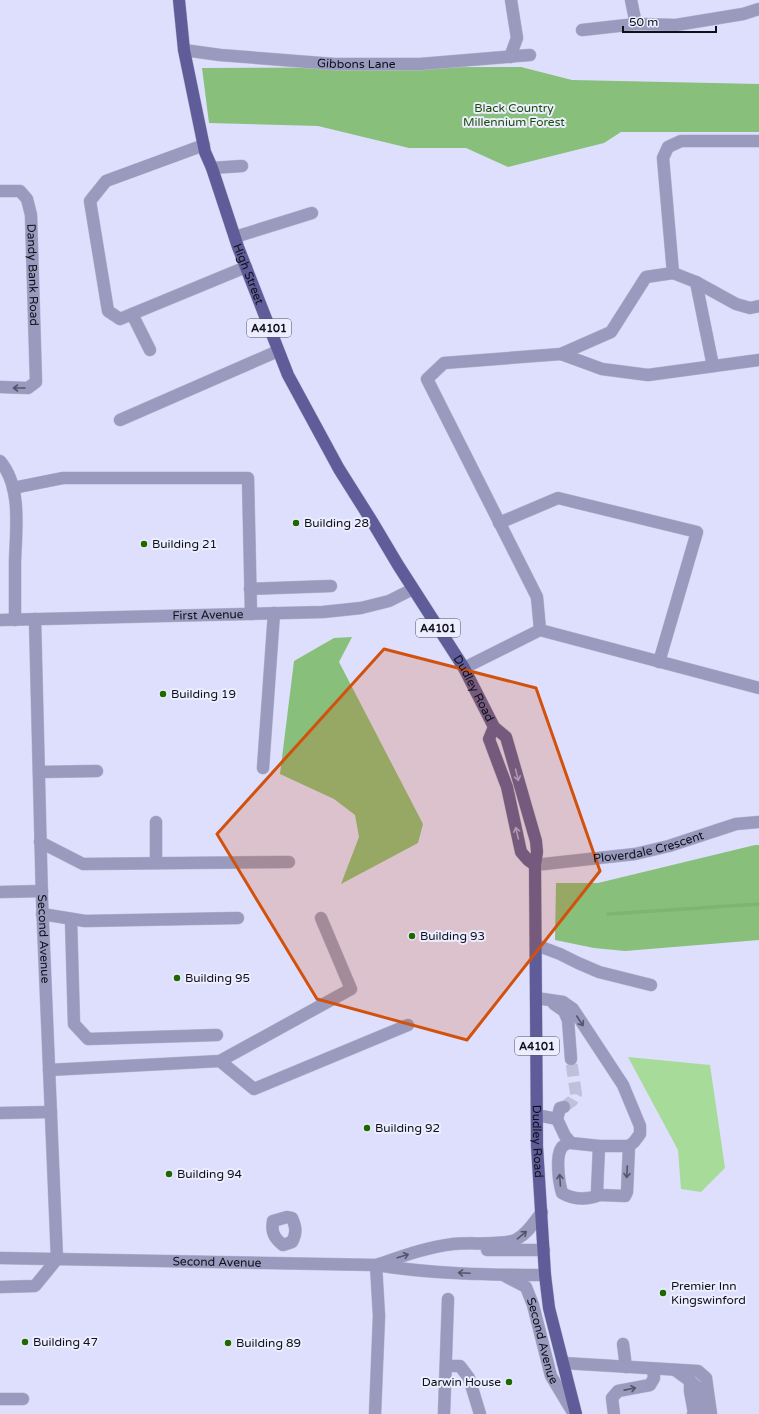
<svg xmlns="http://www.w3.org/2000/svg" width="759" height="1414" font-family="'Varela Round',sans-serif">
<rect width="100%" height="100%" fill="#dedffc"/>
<path fill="#a6db99" d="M628 1057 710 1065 725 1168 701 1192 681 1189 678 1150Z"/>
<path fill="#88bf7a" d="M521 67 572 80 759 84V132H621L604 143 508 167 466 148H409L318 126 209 123 202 68Z
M352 637 339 662 423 824 418 843 341 884 359 837 355 815 334 799 280 774 294 661 334 638Z
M755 845H759V940L625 951 594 948 555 940 556 883H598Z"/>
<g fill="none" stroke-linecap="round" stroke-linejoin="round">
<path stroke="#7fb570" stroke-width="3.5" d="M608 914 759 904"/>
<path stroke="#bfc0da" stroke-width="12" stroke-dasharray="12 6" stroke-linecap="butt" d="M564 1107 572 1101 576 1094 571 1059"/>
<defs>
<g id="minor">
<path d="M631 0 636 24"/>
<path d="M582 30 636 24 676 25 743 14 759 9"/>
<path id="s1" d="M184 50 220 55 334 64H420L530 55"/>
<path d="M510 57 517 38 511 0"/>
<path d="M204 145 106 181 90 201 108 311 120 319 246 267"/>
<path d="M212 168 242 166"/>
<path id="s2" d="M0 191H20L27 199 31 215 36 382 28 388 0 387"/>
<path d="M235 237 312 213"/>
<path d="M673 273 696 282 736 304 750 308 759 306"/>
<path d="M696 282 713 366"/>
<path d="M132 314 150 350"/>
<path d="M561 354 602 369 648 375 759 360"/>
<path d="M120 420 278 351"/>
<path d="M0 461C22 487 16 529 15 561 15 581 15 600 15 620"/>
<path d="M13 488 63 478H248L251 614"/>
<path d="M499 523 558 498 697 532 659 662"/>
<path d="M250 589 331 586"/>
<path id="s3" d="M35 619 42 900 57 1259"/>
<path id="s4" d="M0 620 323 612 361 608 389 601 413 589"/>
<path d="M540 630 537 597 427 379 444 363 561 354 611 332 646 277 673 273 663 158 668 147 681 141H759"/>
<path d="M464 668 540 630 759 688"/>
<path d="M263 768 274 613"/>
<path d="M39 772 97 771"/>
<path d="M156 822V863"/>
<path d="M40 842 83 864 289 862"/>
<path id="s5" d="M535 865 635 854 669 846 736 824 759 822"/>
<path d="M0 892 42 891"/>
<path d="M42 914 85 921 238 918"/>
<path d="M71 919 74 1024 88 1039 217 1035"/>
<path d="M536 945 560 954 578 963 599 972 651 985"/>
<path d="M536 998 563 1002 573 1009 623 1085 640 1126V1134L634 1142 629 1146 627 1192 625 1196 600 1195 597 1192 599 1146"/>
<path d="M554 1004 564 1011 568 1020 571 1059"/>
<path d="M220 1061 254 1089 408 1025"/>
<path d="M49 1070 220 1061 351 989 321 918"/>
<path d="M0 1113 51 1112"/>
<path d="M537 1115 557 1119 565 1136 571 1143 599 1146H629"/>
<path d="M557 1119 560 1108 564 1107"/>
<path d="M570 1142C568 1143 564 1145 562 1147 555 1156 559 1183 562 1193 574 1200 587 1200 600 1195"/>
<path d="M287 1217 292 1218C296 1227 297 1233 292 1242L283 1245C274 1238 271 1232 273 1221Z"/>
<path d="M487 1250H544"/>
<path id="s6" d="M0 1258 376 1265C432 1274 489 1275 545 1275"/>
<path d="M379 1264C403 1256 428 1247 453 1244 468 1242 506 1246 517 1239 528 1233 534 1222 542 1212"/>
<path id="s7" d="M505 1276 526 1287 533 1305 551 1376 574 1414"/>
<path d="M0 1287 35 1286 57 1259"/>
<path d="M623 1344 626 1367"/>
<path d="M563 1363 698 1371 706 1378 711 1414"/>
<path d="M446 1366H460L469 1378 480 1414"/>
<path d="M675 1370 690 1381V1391L694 1413 693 1414"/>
<path d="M690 1381 700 1390V1412L699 1413"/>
<path d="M0 1399H23"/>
<path d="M375 1414 379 1316 376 1265"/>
<path d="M444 1414 448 1299"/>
<path d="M614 1414 612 1398 618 1391 650 1385 654 1378 653 1369"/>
</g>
<g id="major">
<path id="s8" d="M179 0 184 50 205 152 212 168 238 247 288 375 339 469 373 523 398 565 464 668 494 727 506 737 536 841 537 852 535 865 537 1146 545 1275 549 1308 576 1414"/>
<path d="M494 727 489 739 507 787 521 852 528 860 535 865"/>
</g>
</defs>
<use href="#minor" stroke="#b9bad3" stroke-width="13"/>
<use href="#major" stroke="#b9bad3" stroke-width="13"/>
<use href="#minor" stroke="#999abd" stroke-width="12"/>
<use href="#major" stroke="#5e5d9a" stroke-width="12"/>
</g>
<defs><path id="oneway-shaft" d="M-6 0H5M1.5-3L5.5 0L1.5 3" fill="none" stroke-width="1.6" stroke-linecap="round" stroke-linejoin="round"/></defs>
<g stroke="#54556b">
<use href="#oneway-shaft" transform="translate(19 388) rotate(-180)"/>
<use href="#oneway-shaft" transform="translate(580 1021) rotate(57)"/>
<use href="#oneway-shaft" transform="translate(627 1172) rotate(93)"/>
<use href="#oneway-shaft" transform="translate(560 1180) rotate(-94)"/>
<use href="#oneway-shaft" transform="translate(522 1235) rotate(-40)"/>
<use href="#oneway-shaft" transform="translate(403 1256) rotate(-17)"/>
<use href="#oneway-shaft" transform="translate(464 1273) rotate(-177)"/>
<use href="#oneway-shaft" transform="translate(630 1389) rotate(-11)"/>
</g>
<g stroke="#acacd2">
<use href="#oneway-shaft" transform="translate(517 775) rotate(76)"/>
<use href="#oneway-shaft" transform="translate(517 833) rotate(-103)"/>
</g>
<path fill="#d2520d" fill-opacity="0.2" stroke="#d2520d" stroke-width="3" stroke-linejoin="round" d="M384 649 536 688 600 871 467 1040 317 999 217 834Z"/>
<g fill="#206700" stroke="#ecedff" stroke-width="1.5">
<circle cx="296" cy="523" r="4"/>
<circle cx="144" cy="544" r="4"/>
<circle cx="163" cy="694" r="4"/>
<circle cx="412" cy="936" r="4"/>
<circle cx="177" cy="978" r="4"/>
<circle cx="367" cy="1128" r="4"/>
<circle cx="169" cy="1174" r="4"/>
<circle cx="663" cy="1293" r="4"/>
<circle cx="25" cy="1342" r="4"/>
<circle cx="228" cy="1343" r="4"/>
<circle cx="509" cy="1382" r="4"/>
</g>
<g text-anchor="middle" stroke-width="4" stroke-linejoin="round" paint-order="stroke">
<g fill="#ecedff" stroke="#51525e" stroke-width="1">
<rect x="247" y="319" width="44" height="18" rx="3"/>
<rect x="416" y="619" width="44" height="18" rx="3"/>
<rect x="515" y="1037" width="44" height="18" rx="3"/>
</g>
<g font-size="11" font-weight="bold" fill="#0f1019">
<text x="269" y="332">A4101</text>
<text x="438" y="632">A4101</text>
<text x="537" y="1050">A4101</text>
</g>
<g font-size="12" fill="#0f1019" stroke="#ecedff">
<text dy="4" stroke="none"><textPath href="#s1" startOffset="173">Gibbons Lane</textPath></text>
<text dy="4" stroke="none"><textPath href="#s8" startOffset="284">High Street</textPath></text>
<text dy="4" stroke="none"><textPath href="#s2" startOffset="107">Dandy Bank Road</textPath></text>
<text dy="4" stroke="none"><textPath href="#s4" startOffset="208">First Avenue</textPath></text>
<text dy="4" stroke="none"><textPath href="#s8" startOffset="757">Dudley Road</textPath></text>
<text dy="4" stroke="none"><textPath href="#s5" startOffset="115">Ploverdale Crescent</textPath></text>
<text dy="4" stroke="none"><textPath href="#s3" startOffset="320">Second Avenue</textPath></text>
<text dy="4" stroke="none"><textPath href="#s8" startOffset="1225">Dudley Road</textPath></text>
<text dy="4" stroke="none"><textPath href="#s6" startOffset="217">Second Avenue</textPath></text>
<text dy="4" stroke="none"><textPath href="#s7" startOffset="80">Second Avenue</textPath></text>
</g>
<g font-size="12" fill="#1b4f07" stroke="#ecedff">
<text x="514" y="112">Black Country<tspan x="514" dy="14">Millennium Forest</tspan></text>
</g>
<g font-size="12" fill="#0f1019" stroke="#ecedff" text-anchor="start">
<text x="304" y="527">Building 28</text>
<text x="152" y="548">Building 21</text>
<text x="171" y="698">Building 19</text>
<text x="420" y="940">Building 93</text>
<text x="185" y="982">Building 95</text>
<text x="375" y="1132">Building 92</text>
<text x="177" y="1178">Building 94</text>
<text x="671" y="1290">Premier Inn<tspan x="671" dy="14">Kingswinford</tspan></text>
<text x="33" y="1346">Building 47</text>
<text x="236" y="1347">Building 89</text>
<text x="501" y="1386" text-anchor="end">Darwin House</text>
</g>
</g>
<path d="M623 26v6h93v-6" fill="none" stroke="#0f1019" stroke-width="2"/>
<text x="629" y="26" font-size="12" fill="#0f1019" stroke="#ecedff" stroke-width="3" paint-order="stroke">50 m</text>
</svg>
